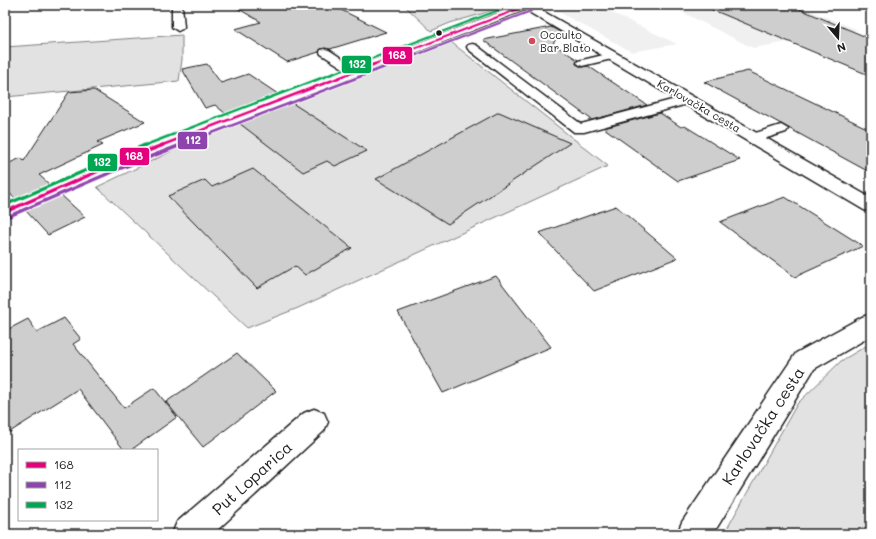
<svg xmlns="http://www.w3.org/2000/svg" width="876" height="539" font-family="Mali,sans-serif">
<rect width="100%" height="100%" fill="#fff"/>
<filter id="ink" filterUnits="userSpaceOnUse"><feTurbulence type="fractalNoise" baseFrequency=".025" numOctaves="2"/><feDisplacementMap in="SourceGraphic" scale="8" xChannelSelector="R" yChannelSelector="G"/><feConvolveMatrix kernelMatrix="1 2 1 2 8 2 1 2 1" color-interpolation-filters="sRGB"/></filter>
<g filter="url(#ink)">
<path fill="#f0f0f0" d="M546 5H596L677 44 632 52Z
M668 5H796L858 30 753 48Z"/>
<path fill="#e2e2e2" stroke="#7f7f7f" d="M404 5H512L450 23 431 31Z
M182 35V60L179 81 5 97V47Z
M451 42 608 166 298 308 247 328 97 187 189 143Z
M871 343V534H724L797 404 841 361Z"/>
<path fill="#cecece" stroke="#1c1c1c" d="M232 5H331L386 32 330 49H321L319 52 287 62 235 29 261 22Z
M701 5H790L871 39V76Z
M551 27 560 32 553 44 578 60 576 64 582 67 588 66 647 105 592 120 483 40Z
M207 64 221 83 248 74 278 94 226 114 215 105 205 108 182 69Z
M748 71 871 130V173L704 82Z
M94 90 145 122 97 142 103 145 39 175 49 184 15 199 7 190 5 191V165L21 158 24 161 69 92Z
M292 103 367 151 335 166 327 161 303 172 239 123Z
M499 112 570 143 448 224 376 179Z
M660 113 681 127 685 126 740 160 678 181 604 128Z
M253 169 352 248 305 275 295 266 257 288 168 196 205 180 212 187Z
M61 195 85 217 48 235 26 211Z
M785 197 863 246 795 277 720 222Z
M616 206 677 258 594 291 539 233Z
M496 276 551 347 443 393 398 312Z
M64 318 81 339 73 344 124 408 154 388 177 417 131 450H124L78 389 5 435V331L28 319 37 332Z
M237 353 276 391 203 447 166 402Z"/>
<g fill="none" stroke-linecap="round" stroke-linejoin="round">
<defs>
<path id="lane" d="M472 44 476 45 581 124 687 96 693 100 691 103 584 132H574L468 49 467 47 468 45Z
M325 49 329 50 361 71 359 73H351L321 54 320 52 321 50Z
M612 53 616 54 617 56 616 58 582 66 577 63 578 61Z
M781 125 788 129 786 132 754 142 749 141 747 138 749 135Z"/>
<path id="street" d="M172 5H182L184 27 182 29 178 31 172 27Z
M521 5H532L871 198V212L864 210 522 8Z
M871 314V336L814 369 713 534H677L682 522 796 353 862 317Z
M314 409 324 413 328 422 324 431 213 534H172L177 522 304 413Z"/>
<path id="secondary" d="M519 5H534L533 7 125 166 5 218V205L113 158Z"/>
</defs>
<use href="#lane" stroke="#1c1c1c" stroke-width="3"/>
<use href="#street" stroke="#1c1c1c" stroke-width="3"/>
<use href="#secondary" stroke="#1c1c1c" stroke-width="3"/>
<use href="#lane" fill="#fff" fill-rule="evenodd"/>
<use href="#street" fill="#fff" fill-rule="evenodd"/>
<use href="#secondary" fill="#fff" fill-rule="evenodd"/>
<defs>
<path id="bus-1-far2" d="M372 65 529 5"/>
<path id="bus-1-far1" d="M160 146 375 64"/>
<path id="bus-1" d="M5 212 119 162 163 145"/>
<path id="bus-2-far2" d="M390 65 531 11"/>
<path id="bus-2-far1" d="M178 146 393 64"/>
<path id="bus-2" d="M7 217 121 168 181 145"/>
<path id="bus-3-far2" d="M355 65 512 5"/>
<path id="bus-3-far1" d="M143 146 358 64"/>
<path id="bus-3" d="M5 205 145 145"/>
</defs>
<use href="#bus-1-far2" stroke="#fff" stroke-width="3.5"/>
<use href="#bus-1-far1" stroke="#fff" stroke-width="4.5"/>
<use href="#bus-1" stroke="#fff" stroke-width="6"/>
<use href="#bus-2-far2" stroke="#fff" stroke-width="3.5"/>
<use href="#bus-2-far1" stroke="#fff" stroke-width="4.5"/>
<use href="#bus-2" stroke="#fff" stroke-width="6"/>
<use href="#bus-3-far2" stroke="#fff" stroke-width="3.5"/>
<use href="#bus-3-far1" stroke="#fff" stroke-width="4.5"/>
<use href="#bus-3" stroke="#fff" stroke-width="6"/>
<use href="#bus-1-far2" stroke="#e5007d" stroke-width="2"/>
<use href="#bus-1-far1" stroke="#e5007d" stroke-width="2.5"/>
<use href="#bus-1" stroke="#e5007d" stroke-width="3.5"/>
<use href="#bus-2-far2" stroke="#8e44ad" stroke-width="2"/>
<use href="#bus-2-far1" stroke="#8e44ad" stroke-width="2.5"/>
<use href="#bus-2" stroke="#8e44ad" stroke-width="3.5"/>
<use href="#bus-3-far2" stroke="#00a651" stroke-width="2"/>
<use href="#bus-3-far1" stroke="#00a651" stroke-width="2.5"/>
<use href="#bus-3" stroke="#00a651" stroke-width="3.5"/>
</g>
</g>
<circle fill="#1c1c1c" stroke="#fff" stroke-width="1.5" cx="439" cy="33" r="3.5"/>
<circle fill="#d1495b" stroke="#fff" stroke-width="1.5" cx="532" cy="41" r="4"/>
<g text-anchor="middle" stroke-width="4" stroke-linejoin="round" paint-order="stroke">
<g font-size="11" fill="#1c1c1c" stroke="#fff" text-anchor="start">
<text x="540" y="39">Occulto<tspan x="540" dy="13">Bar Blato</tspan></text>
</g>
<g font-size="11" fill="#1c1c1c" stroke="#fff">
<text transform="translate(699 106) rotate(30)" y="4">Karlovačka cesta</text>
</g>
<g font-size="16" fill="#1c1c1c" stroke="#fff">
<text transform="translate(763 426) rotate(-57)" y="6">Karlovačka cesta</text>
<text transform="translate(252 478) rotate(-42)" y="6">Put Loparica</text>
</g>
</g>
<g stroke="#fff" stroke-width="1.5">
<rect x="382" y="46" width="31" height="19" rx="4" fill="#e5007d"/>
<rect x="341" y="55" width="31" height="19" rx="4" fill="#00a651"/>
<rect x="177" y="131" width="31" height="19" rx="4" fill="#8e44ad"/>
<rect x="119" y="147" width="31" height="19" rx="4" fill="#e5007d"/>
<rect x="87" y="153" width="31" height="19" rx="4" fill="#00a651"/>
</g>
<g font-size="11" text-anchor="middle" font-weight="bold" fill="#fff">
<text x="397" y="59">168</text>
<text x="357" y="68">132</text>
<text x="193" y="144">112</text>
<text x="134" y="160">168</text>
<text x="102" y="166">132</text>
</g>
<rect width="876" height="539" fill="none" stroke="#fff" stroke-width="20"/>
<rect x="10" y="10" width="856" height="519" fill="none" stroke="#1c1c1c" stroke-width="1.5" filter="url(#ink)"/>
<rect x="18" y="449" width="140" height="72" fill="#ffffff" stroke="#a4a4a4"/>
<rect x="26" y="462" width="20" height="6" fill="#e5007d" stroke="#a4a4a4"/>
<text x="54" y="469" font-size="12" fill="#1c1c1c">168</text>
<rect x="26" y="482" width="20" height="6" fill="#8e44ad" stroke="#a4a4a4"/>
<text x="54" y="489" font-size="12" fill="#1c1c1c">112</text>
<rect x="26" y="502" width="20" height="6" fill="#00a651" stroke="#a4a4a4"/>
<text x="54" y="509" font-size="12" fill="#1c1c1c">132</text>
<g transform="translate(838 38) rotate(161)" stroke="#ffffff" stroke-width="3" paint-order="stroke">
<path d="M0-3L7 15L0 10L-7 15Z" fill="#1c1c1c"/>
<text y="-6" font-size="11" font-weight="bold" text-anchor="middle" fill="#1c1c1c">N</text>
</g>
</svg>
